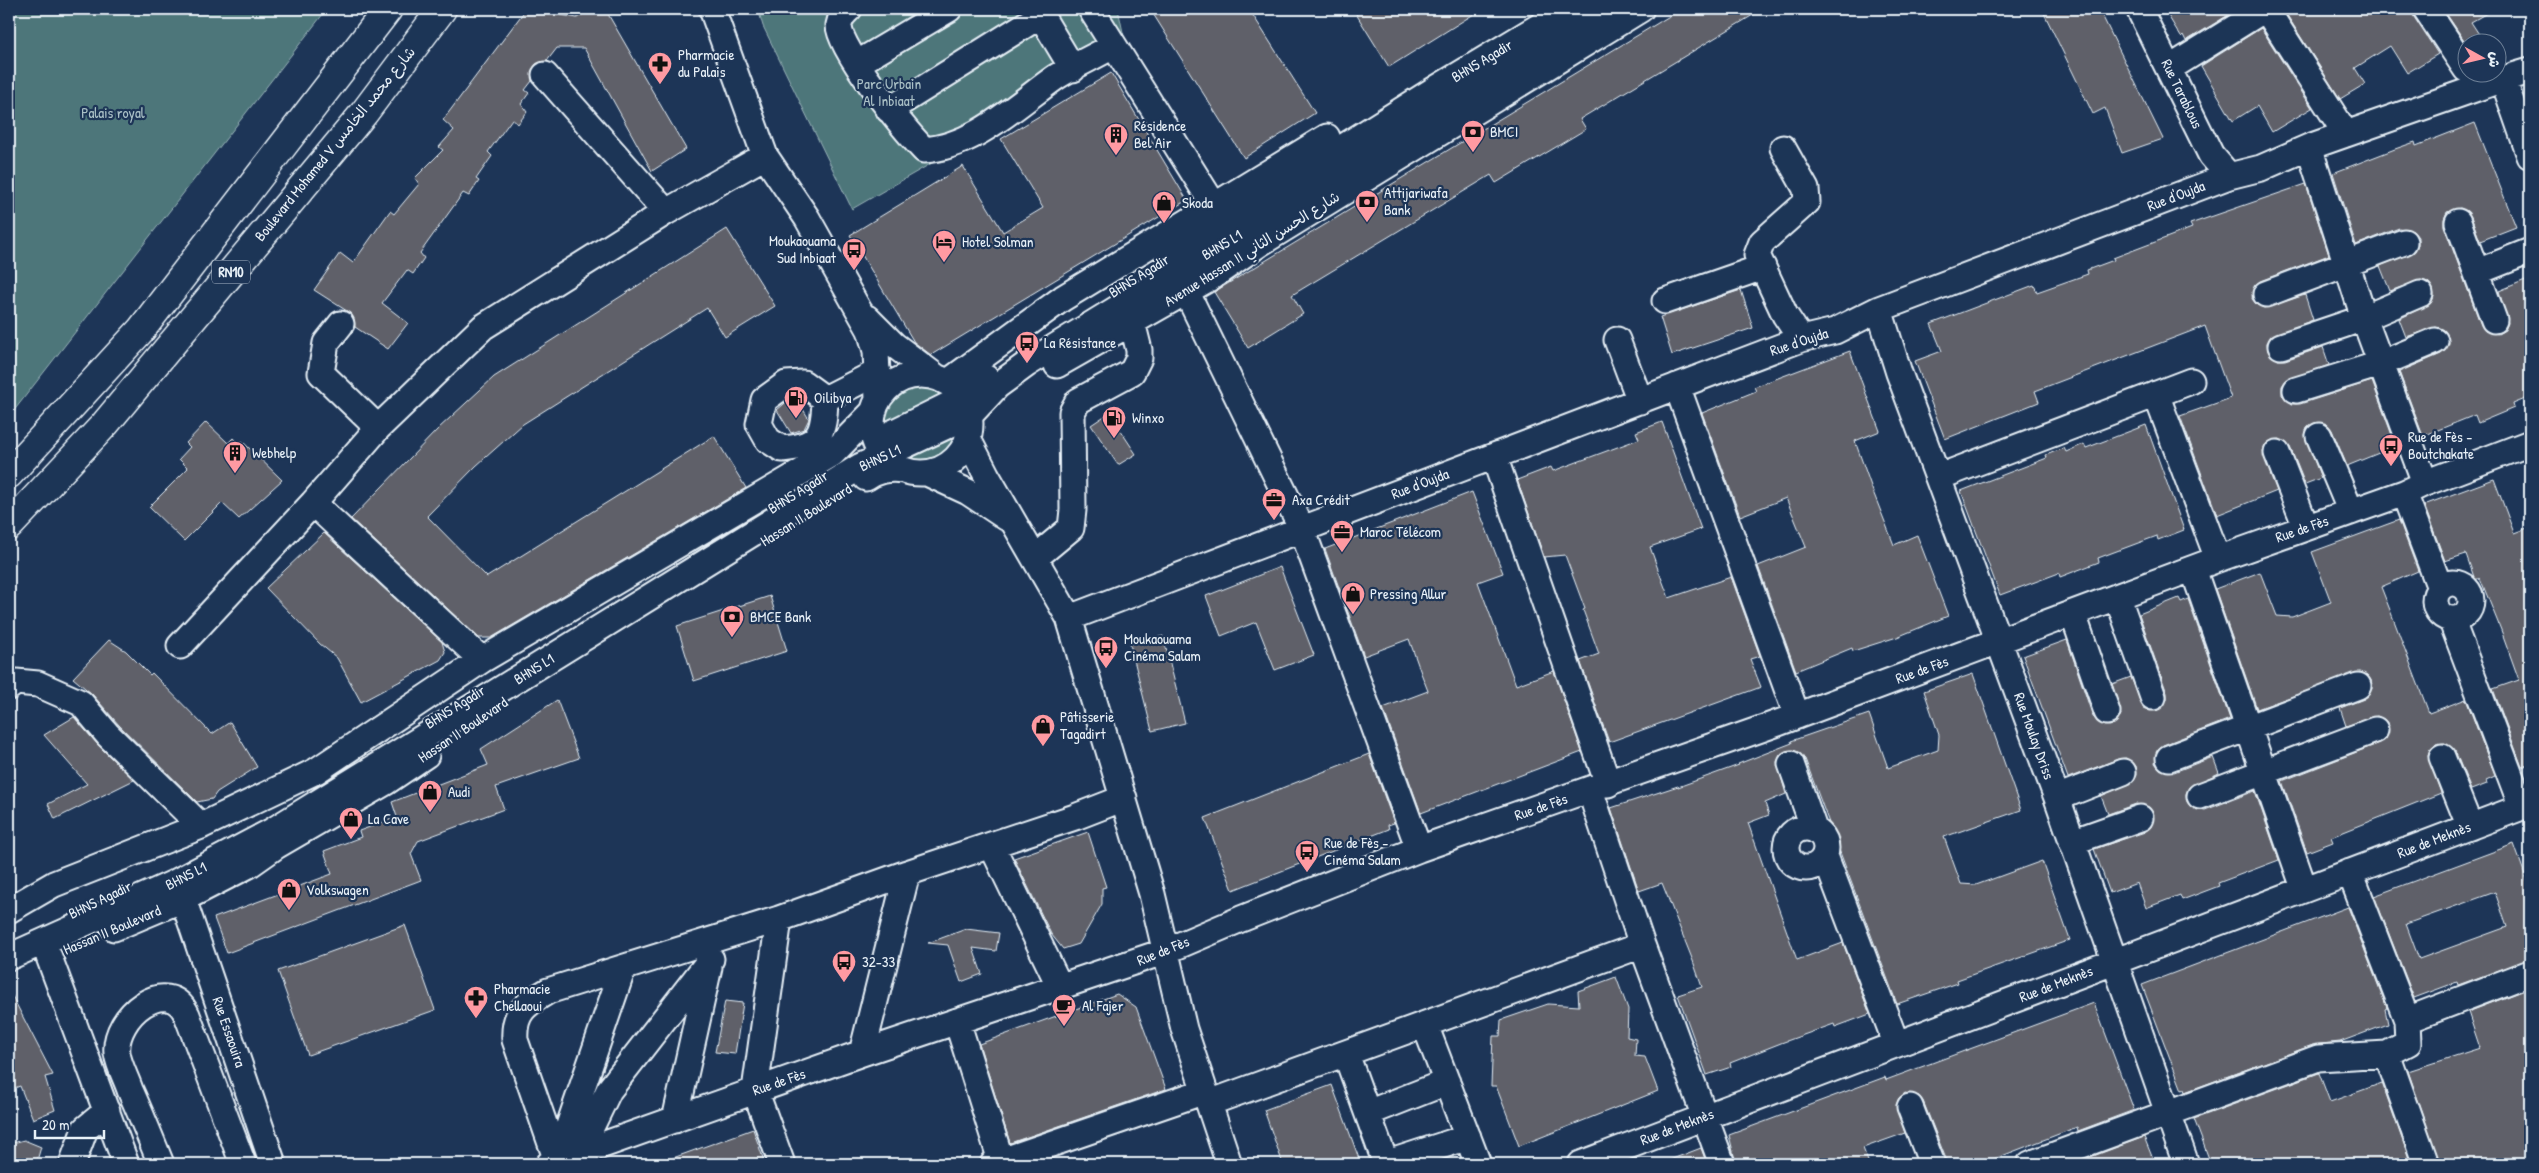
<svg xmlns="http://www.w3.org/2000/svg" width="2539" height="1173" font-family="'Patrick Hand','Playpen Sans Arabic',sans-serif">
<rect width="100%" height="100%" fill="#1d3557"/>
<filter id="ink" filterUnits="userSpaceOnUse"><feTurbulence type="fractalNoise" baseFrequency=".02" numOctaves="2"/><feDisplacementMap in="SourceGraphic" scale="10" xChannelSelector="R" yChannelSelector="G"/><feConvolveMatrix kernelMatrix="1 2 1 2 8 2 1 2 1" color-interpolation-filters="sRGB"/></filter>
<g filter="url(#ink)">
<path fill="#4d767a" stroke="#9ab4b9" d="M9 9H327L9 417Z
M758 9H1118L1127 51 852 209 763 26Z
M918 385C937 386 944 393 957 407 957 417 958 429 957 439 954 461 924 465 907 461L882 425C885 402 896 390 918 385Z"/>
<path fill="#5f6169" stroke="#e8f1f8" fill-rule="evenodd" d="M526 9H548L556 14 577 18 591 9H605L686 149 652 171 584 48H557L547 61 536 64 532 70V81L525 90 529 93 521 104 527 112 518 124 512 119 488 152 492 156 476 179 479 181 469 196 463 193 420 253 424 258 413 274 407 270 382 303 408 323 388 349 355 327 354 319 350 313 314 290 340 253 353 263 390 211 394 214 419 184 415 178 443 150 439 147 454 130 443 120Z
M1150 9H1249L1315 113 1244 158Z
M1353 9H1482L1389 67Z
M1681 9H1763L1580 119 1586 129 1496 183 1491 175 1292 295 1303 314 1248 348 1214 292Z
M2042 9H2099L2163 139 2122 153 2105 108 2093 114Z
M2164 9H2238L2186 41 2183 35 2181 37Z
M2283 9H2412L2414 17 2438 54 2407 73 2390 46 2355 68 2365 84 2340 99Z
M2443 9H2494L2471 22 2484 42 2466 43Z
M2261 28 2312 108 2272 132 2257 106 2233 121 2201 66Z
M1111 73 1187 200 931 355 914 342 850 235 963 166 1003 232 1043 208 1001 139Z
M2475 123 2516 227 2480 241 2471 217 2467 211 2460 208 2447 212 2444 219V226L2481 325 2485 331 2498 334 2505 330 2508 323 2499 291 2530 278V397L2513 404 2514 408 2478 423 2475 415 2423 436 2399 372 2441 354 2449 343 2448 336 2444 330 2436 327 2406 337 2399 319 2431 303 2434 296 2433 289 2428 282 2421 280 2390 291 2380 266 2415 251 2418 245V237L2413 231 2399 228 2356 245 2333 173 2395 149 2415 142 2416 146Z
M2306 184 2329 255 2260 281 2255 285 2252 299 2257 305 2264 308 2305 295 2313 320 2271 336 2267 343 2268 351 2278 360H2285L2323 347 2329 365 2286 380 2282 386V395L2292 404H2300L2372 381 2396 446 2347 466 2332 430 2327 424 2314 423 2307 428 2305 435 2321 478 2305 484 2290 447 2280 439 2272 440 2266 444 2263 451 2277 491 2217 515 2180 416 2231 398 2205 326 2035 391 2039 402 1945 439 1915 361 1942 351 1931 324 2034 285 2037 292 2088 274 2087 270 2114 260 2113 258 2192 228 2190 224Z
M727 229 775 306 725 337 707 308 523 424 476 466 427 516 487 577 714 436 746 488 491 638H479L351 519 438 429 494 377Z
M1741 290 1753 328 1672 355 1660 317Z
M1850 351 1880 431 1855 441 1872 489 1894 545 1917 535 1948 616 1897 637 1853 651 1852 648 1796 671 1758 566 1806 547 1786 498 1740 516 1702 413 1756 391 1754 387Z
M791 398H796L809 419 804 429 791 433 777 410Z
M1109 413 1136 454 1118 465 1091 425Z
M206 422 228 443 233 438 239 444 242 441 282 480 239 519 222 503 184 541 149 507 188 468 179 459 190 447 186 443Z
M1662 422 1701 529 1650 547 1659 572 1669 598 1731 577 1760 656 1750 659 1761 687 1609 742 1580 661 1599 654 1583 610 1585 609 1565 555 1544 557 1517 480 1551 467 1553 471 1639 439 1636 432Z
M2146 425 2184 530 2158 540 2157 536 2114 552 2098 558 2099 562 2060 577 2059 573 2000 595 1961 491 2047 458 2046 455 2064 448 2066 452 2084 444 2086 448Z
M2494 479 2514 533 2530 527V764L2522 767 2493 689 2519 680 2501 630 2480 578 2475 580 2466 554 2445 561 2424 505Z
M1472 492 1503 573 1478 582 1516 685 1554 671 1582 752 1421 813 1383 708 1428 691 1421 673 1409 639 1364 656 1325 549Z
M2399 520 2418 571 2381 587 2390 610 2429 713 2466 699 2495 776 2486 780 2487 784 2471 790 2455 751 2445 743 2436 744 2430 749 2428 755 2441 793 2331 837 2333 842 2307 852 2282 781 2380 743 2386 739 2389 725 2384 719 2377 716 2346 726 2340 708 2364 699 2372 689 2371 680 2367 675 2360 672 2257 709 2215 589 2260 572 2277 616 2292 617 2331 602 2312 552Z
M324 533 442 642 445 652 440 660 361 702 337 658 320 644 266 588Z
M1280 567 1314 655 1275 670 1256 622 1221 636 1206 596Z
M770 596 787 651 694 681 677 626Z
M2179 598 2181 602 2188 599 2230 719 2163 745 2158 749 2155 763 2160 769 2174 772 2213 757 2219 773 2189 787 2186 794 2187 802 2191 807 2205 810 2255 791 2279 860 2218 883 2219 886 2182 900 2180 895 2146 908 2137 883 2110 893 2094 849 2145 832 2151 827 2154 814 2149 807 2136 804 2108 814 2101 796 2134 781 2137 775 2136 766 2126 758 2118 759 2068 778 2023 656 2067 640 2093 717 2104 726 2112 725 2121 715 2112 684 2131 677 2143 708 2150 711 2158 710 2167 700V693L2139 614Z
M1163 636 1185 723 1152 731 1130 644Z
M109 640 126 651 150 675 152 673 212 734 230 722 257 767 217 792 212 799 197 802 119 725 92 694 73 678Z
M1973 674 2021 810 1944 837 1961 884 1976 885 2042 861 2070 940 1957 980 1958 983 1897 1004 1805 759 1794 750 1786 751 1780 755 1777 762 1786 794 1765 803 1769 815 1748 823 1797 960 1843 943 1870 1014 1835 1027 1834 1024 1781 1043 1730 1063 1731 1067 1707 1075 1678 995 1702 987 1693 961 1662 883 1639 891 1611 808 1678 786V787L1739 765 1738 764 1792 743 1791 741 1869 714 1888 768 1938 750 1939 735 1924 691Z
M557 700 579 758 496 787 504 809 418 841 411 854 421 880 227 953 214 918 332 874 324 851 361 837 359 831 397 817 392 802 488 765 481 749Z
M74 717 98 745 134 780 55 819 48 804 87 784 44 735Z
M1369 754 1394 823 1388 825 1389 829 1233 890 1205 818Z
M1088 832 1106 887 1102 888V904L1079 944 1063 949 1051 934 1014 858Z
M2514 844 2530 889V959L2458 985 2457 982 2414 998 2374 896ZM2495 892 2507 927 2419 959 2406 924Z
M2348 907 2387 1008 2385 1009 2388 1024 2340 1042 2313 1045 2185 1092 2184 1089 2182 1090 2142 985Z
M405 925 435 1010 308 1055 278 971Z
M966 929 999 933 996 951 973 948 982 974 961 982 948 945 928 943Z
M1616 977 1628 1009 1627 1037 1636 1039 1635 1056 1645 1057 1658 1091 1519 1146 1496 1086H1491L1493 1036H1500L1501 1020 1548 1004 1579 1006 1578 991Z
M2530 988V1164H2440L2408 1071 2480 1048 2468 1012Z
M9 990 53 1075 45 1077 55 1110 33 1119 20 1086 9 1090Z
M1117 994 1136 1007 1166 1089 1010 1143 979 1044Z
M725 1001 743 1003 735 1054 715 1052Z
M2094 1003 2134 1110 2078 1131 2077 1127 1981 1164H1948L1923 1101 1919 1096 1905 1093 1899 1098 1896 1105 1905 1133 1863 1148 1869 1164H1736L1729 1135 1885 1077 1886 1080Z
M2319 1073 2330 1102 2382 1083 2411 1164H2211L2194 1119Z
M1332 1085 1361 1164H1283L1264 1110Z
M753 1129 765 1164H663L662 1162Z
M2144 1137 2155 1164H2091L2088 1158Z
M24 1140 41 1147 36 1164H9V1144Z
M1701 1148 1707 1164H1662V1163Z"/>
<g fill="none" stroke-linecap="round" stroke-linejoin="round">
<defs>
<path id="minor" d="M712 9 765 156 807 218 870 330 876 351 878 399
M849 9C844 13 840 19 839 25 838 49 906 131 924 150 974 147 1016 105 1056 77 1073 66 1094 57 1113 46
M1037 9 1073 69
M1091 9 1215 207
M2139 9 2211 155 2229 176
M2266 9 2346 134
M2426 9 2466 69
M858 63 949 9
M2170 68 2265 9
M545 75 666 212
M2503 79 2530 156
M889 110 1041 15
M2309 147 2364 318 2425 483
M1783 148 1806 189 1807 202 1762 242 1757 255 1785 315 1801 339
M2458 222 2494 320
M1169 257 1432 91 1568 9
M2477 272 2530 251
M1186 291 1302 529 1419 849
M2266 294 2404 242
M1665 301 1763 267
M1879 309 1899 373 2057 798 2186 1164
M867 318 894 345 935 376
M341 324 326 343 321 373 378 428
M1617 340 1640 401
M2281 346 2364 318 2420 294
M1057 365 1210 278 1259 244 1641 9
M872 424a49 49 0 1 1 98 0a49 49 0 1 1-98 0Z
M948 382 1063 298 1327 137
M803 383 825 399C824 434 820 446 782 449L768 440 759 424 764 400 786 384Z
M1677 386 1797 716
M2296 390 2380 364 2435 341
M2156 394 2218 559
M825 399 878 372
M2319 436 2351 512
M968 439 987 476 1069 618 1152 894 1184 1029 1229 1164
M876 441 963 398 986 378
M2277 453 2306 527
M1494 456 1608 784
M927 473 968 492 1007 518
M1939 477 2191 381
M866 478C878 470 888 468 903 470
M2404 493 2440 588
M313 503 482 660
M1035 558 1071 528 1073 510 1072 412 1078 401 1132 372 1139 358V350L1132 322
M2193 569 2304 888
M2435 601a18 18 0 1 1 36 0a18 18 0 1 1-36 0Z
M2118 598 2153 697
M2073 614 2107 712
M1069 618 1801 339 1835 331 1879 309 2229 176 2261 168 2309 147 2503 79 2530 71
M2451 619 2522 807
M180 646 313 503 378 428 483 327 666 212 765 156
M9 687 16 682 38 684 81 703 108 735 201 826
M2442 757 2470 827
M2169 758 2358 686
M1791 764 1814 829
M1590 790 1642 945 1722 1164
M2200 796 2375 730
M2057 798 2123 772
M1786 848a20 20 0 1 1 40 0a20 20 0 1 1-40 0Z
M2072 842 2140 818
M992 846 1060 987
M1825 856 1896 1043
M2350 872 2407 1020
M183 899 273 1164
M9 910 54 884 201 826 316 771 482 660 832 454 873 412
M779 919 755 1090 782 1164
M114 928 183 899 249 865 276 846 386 782 426 755
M9 957 172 884 272 831 861 466 970 415 997 386 1027 364 1605 9
M49 957 126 1164
M957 1021 1002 1164
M1425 1025 1478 1164
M862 1053 907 873
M1346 1054 1386 1164
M2387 1054 2426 1164
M1209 1103 1642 945
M1910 1107 1932 1164
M1368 1113 1447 1082
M675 1120 709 967
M578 1154 609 1090 711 959
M557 1161 515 1040C513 1012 526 1004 548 991L779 919 907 873 1075 817 1124 798
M557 1161 623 968
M72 1164 85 1129 107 1111
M161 1164C151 1139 141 1114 130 1090 126 1078 119 1066 117 1053 113 1016 168 973 187 1015L243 1164
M549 1164 862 1053 1166 951 1241 919 1419 849 1778 723 2218 559 2404 493 2425 483 2530 443
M993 1164 1205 1091
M1385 1164 1468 1137
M1581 1164 2530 804
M2030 1164 2318 1058 2387 1054 2408 1043 2407 1020 2530 973"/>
<path id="major" d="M9 474 141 330 388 9
M9 526 105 424 364 113 442 9"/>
</defs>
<use href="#minor" stroke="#e8f1f8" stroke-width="29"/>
<use href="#major" stroke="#e8f1f8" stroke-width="31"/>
<use href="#minor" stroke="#1d3557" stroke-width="25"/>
<use href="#major" stroke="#1d3557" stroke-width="28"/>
</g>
</g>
<defs>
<symbol id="pharmacy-pin" viewBox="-11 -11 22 30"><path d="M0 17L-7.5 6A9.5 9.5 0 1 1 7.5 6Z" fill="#ff9aa2" stroke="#1d3557"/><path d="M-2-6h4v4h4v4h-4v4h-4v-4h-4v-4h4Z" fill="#111"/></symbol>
<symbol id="bank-pin" viewBox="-11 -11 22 30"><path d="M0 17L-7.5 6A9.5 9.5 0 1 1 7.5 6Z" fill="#ff9aa2" stroke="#1d3557"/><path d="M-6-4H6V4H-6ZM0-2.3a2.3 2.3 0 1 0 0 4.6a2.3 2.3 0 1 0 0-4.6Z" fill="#111"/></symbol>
<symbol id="building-pin" viewBox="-11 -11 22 30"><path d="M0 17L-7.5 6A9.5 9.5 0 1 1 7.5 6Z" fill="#ff9aa2" stroke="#1d3557"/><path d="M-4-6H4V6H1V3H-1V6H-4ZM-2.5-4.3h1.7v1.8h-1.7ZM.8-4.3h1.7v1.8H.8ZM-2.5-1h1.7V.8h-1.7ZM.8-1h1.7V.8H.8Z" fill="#111"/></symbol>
<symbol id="shop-pin" viewBox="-11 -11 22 30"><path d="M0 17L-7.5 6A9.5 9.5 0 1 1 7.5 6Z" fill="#ff9aa2" stroke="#1d3557"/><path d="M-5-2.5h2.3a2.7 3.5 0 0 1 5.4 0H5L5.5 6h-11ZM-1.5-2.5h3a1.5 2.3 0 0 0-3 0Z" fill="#111"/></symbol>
<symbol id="hotel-pin" viewBox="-11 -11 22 30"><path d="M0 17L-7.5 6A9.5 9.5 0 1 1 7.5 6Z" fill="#ff9aa2" stroke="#1d3557"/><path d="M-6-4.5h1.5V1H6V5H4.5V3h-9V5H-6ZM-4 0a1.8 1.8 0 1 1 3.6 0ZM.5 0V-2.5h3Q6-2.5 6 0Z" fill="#111"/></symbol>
<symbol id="bus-pin" viewBox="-11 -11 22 30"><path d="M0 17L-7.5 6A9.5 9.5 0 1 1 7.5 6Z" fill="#ff9aa2" stroke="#1d3557"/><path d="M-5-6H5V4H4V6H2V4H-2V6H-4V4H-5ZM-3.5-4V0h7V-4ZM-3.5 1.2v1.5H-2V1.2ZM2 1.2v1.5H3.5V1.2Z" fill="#111"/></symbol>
<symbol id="fuel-pin" viewBox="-11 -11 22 30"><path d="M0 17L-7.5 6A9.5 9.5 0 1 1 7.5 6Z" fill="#ff9aa2" stroke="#1d3557"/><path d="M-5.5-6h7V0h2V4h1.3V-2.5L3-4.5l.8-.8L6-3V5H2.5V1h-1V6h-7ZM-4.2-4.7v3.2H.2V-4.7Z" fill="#111"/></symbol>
<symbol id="office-pin" viewBox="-11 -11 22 30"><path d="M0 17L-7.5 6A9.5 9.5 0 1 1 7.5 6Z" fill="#ff9aa2" stroke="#1d3557"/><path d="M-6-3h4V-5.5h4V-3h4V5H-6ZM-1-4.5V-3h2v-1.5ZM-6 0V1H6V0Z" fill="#111"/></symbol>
<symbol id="cafe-pin" viewBox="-11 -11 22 30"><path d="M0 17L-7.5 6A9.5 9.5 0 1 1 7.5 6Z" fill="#ff9aa2" stroke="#1d3557"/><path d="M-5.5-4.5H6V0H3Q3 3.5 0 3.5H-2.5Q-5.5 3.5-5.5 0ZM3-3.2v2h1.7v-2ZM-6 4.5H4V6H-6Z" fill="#111"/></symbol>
</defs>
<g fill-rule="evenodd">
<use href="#pharmacy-pin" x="646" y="50" width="28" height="38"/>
<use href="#bank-pin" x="1459" y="118" width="28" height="38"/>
<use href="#building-pin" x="1102" y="121" width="28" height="38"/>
<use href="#bank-pin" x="1353" y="188" width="28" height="38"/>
<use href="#shop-pin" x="1150" y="189" width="28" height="38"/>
<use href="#hotel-pin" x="930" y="228" width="28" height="38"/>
<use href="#bus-pin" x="840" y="236" width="28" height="38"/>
<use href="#bus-pin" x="1013" y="329" width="28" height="38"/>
<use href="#fuel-pin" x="782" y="384" width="28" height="38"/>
<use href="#fuel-pin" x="1100" y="404" width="28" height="38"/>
<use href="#bus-pin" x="2377" y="432" width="28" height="38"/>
<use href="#building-pin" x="221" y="439" width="28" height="38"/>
<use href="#office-pin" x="1260" y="486" width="28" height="38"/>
<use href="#office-pin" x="1328" y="518" width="28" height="38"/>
<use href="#shop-pin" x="1339" y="580" width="28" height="38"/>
<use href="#bank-pin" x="718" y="603" width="28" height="38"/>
<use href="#bus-pin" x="1092" y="634" width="28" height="38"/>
<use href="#shop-pin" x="1029" y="712" width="28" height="38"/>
<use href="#shop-pin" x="416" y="778" width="28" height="38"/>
<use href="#shop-pin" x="337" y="805" width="28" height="38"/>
<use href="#bus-pin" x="1293" y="838" width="28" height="38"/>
<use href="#shop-pin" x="275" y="876" width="28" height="38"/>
<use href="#bus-pin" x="830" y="948" width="28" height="38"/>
<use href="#pharmacy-pin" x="462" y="984" width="28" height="38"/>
<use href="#cafe-pin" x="1050" y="992" width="28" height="38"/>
</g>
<g text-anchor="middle" stroke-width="4.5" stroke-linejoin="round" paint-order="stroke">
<rect fill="#1d3557" stroke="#abb9c8" stroke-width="1" x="212" y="260.5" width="38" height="23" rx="4"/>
<g font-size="14" font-weight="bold" fill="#e8f1f8">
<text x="231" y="277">RN10</text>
</g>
<g font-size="15" fill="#e8f1f8" stroke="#1d3557" text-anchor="start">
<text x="678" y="60">Pharmacie<tspan x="678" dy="17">du Palais</tspan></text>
<text x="1134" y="131">Résidence<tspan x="1134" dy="17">Bel Air</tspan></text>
<text x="1490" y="137">BMCI</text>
<text x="1384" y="198">Attijariwafa<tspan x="1384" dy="17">Bank</tspan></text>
<text x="1182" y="208">Skoda</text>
<text x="836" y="246" text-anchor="end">Moukaouama<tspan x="836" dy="17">Sud Inbiaat</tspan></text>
<text x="962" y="247">Hotel Solman</text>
<text x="1044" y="348">La Résistance</text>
<text x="814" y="403">Oilibya</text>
<text x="1132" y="423">Winxo</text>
<text x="2408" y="442">Rue de Fès -<tspan x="2408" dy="17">Boutchakate</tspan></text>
<text x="252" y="458">Webhelp</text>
<text x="1292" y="505">Axa Crédit</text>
<text x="1360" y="537">Maroc Télécom</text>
<text x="1370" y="599">Pressing Allur</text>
<text x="750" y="622">BMCE Bank</text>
<text x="1124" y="644">Moukaouama<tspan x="1124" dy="17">Cinéma Salam</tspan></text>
<text x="1060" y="722">Pâtisserie<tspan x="1060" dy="17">Tagadirt</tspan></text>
<text x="448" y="797">Audi</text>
<text x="368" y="824">La Cave</text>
<text x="1324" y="848">Rue de Fès -<tspan x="1324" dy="17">Cinéma Salam</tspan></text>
<text x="306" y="895">Volkswagen</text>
<text x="862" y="967">32-33</text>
<text x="494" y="994">Pharmacie<tspan x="494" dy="17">Chellaoui</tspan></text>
<text x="1082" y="1011">Al Fajer</text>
</g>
<g font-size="15" fill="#e8f1f8" stroke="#1d3557">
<text transform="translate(1482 61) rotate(-31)" y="5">BHNS Agadir</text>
<text transform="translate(2182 94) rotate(64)" y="5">Rue Tarablous</text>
<text transform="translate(335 144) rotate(-51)" y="5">Boulevard Mohamed V شارع محمد الخامس</text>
<text transform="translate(2176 196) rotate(-21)" y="5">Rue d'Oujda</text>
<text transform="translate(1222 245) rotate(-31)" y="5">BHNS L1</text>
<text transform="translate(1252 249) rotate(-32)" y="5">Avenue Hassan II شارع الحسن الثاني</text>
<text transform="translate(1139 276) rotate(-32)" y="5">BHNS Agadir</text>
<text transform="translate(1799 342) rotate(-18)" y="5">Rue d'Oujda</text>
<text transform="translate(880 458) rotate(-25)" y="5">BHNS L1</text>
<text transform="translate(1420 484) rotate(-21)" y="5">Rue d'Oujda</text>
<text transform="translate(798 492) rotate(-32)" y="5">BHNS Agadir</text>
<text transform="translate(806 515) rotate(-32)" y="5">Hassan II Boulevard</text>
<text transform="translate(2302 529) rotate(-19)" y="5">Rue de Fès</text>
<text transform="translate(534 669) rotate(-32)" y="5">BHNS L1</text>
<text transform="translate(1922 670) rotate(-20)" y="5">Rue de Fès</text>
<text transform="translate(455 707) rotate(-32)" y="5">BHNS Agadir</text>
<text transform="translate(463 730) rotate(-34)" y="5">Hassan II Boulevard</text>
<text transform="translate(2034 736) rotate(70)" y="5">Rue Moulay Driss</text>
<text transform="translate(1541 807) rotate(-19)" y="5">Rue de Fès</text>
<text transform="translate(2434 840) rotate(-21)" y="5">Rue de Meknès</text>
<text transform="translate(186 876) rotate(-27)" y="5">BHNS L1</text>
<text transform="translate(100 900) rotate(-26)" y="5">BHNS Agadir</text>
<text transform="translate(112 930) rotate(-23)" y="5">Hassan II Boulevard</text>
<text transform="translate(1163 951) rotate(-22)" y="5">Rue de Fès</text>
<text transform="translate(2056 984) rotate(-21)" y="5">Rue de Meknès</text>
<text transform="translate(229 1032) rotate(71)" y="5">Rue Essaouira</text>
<text transform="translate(779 1082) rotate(-19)" y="5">Rue de Fès</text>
<text transform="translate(1677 1127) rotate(-21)" y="5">Rue de Meknès</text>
</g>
<g font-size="15" fill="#aac0c6" stroke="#1d3557">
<text x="889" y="89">Parc Urbain<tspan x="889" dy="17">Al Inbiaat</tspan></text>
<text x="113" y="118">Palais royal</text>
</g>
</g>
<rect width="2539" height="1173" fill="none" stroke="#1d3557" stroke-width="30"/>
<rect x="15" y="15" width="2509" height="1143" fill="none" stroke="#e8f1f8" stroke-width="2" filter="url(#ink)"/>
<g transform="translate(2482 58) rotate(98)"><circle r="24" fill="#1d3557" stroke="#6e8097"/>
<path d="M0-4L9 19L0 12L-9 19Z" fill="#ff9aa2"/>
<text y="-8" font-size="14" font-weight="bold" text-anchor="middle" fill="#e8f1f8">ش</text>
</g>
<path d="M35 1130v8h69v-8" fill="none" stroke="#e8f1f8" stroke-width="2.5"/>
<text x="42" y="1130" font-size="15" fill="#e8f1f8" stroke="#1d3557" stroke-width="4" paint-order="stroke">20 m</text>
</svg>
